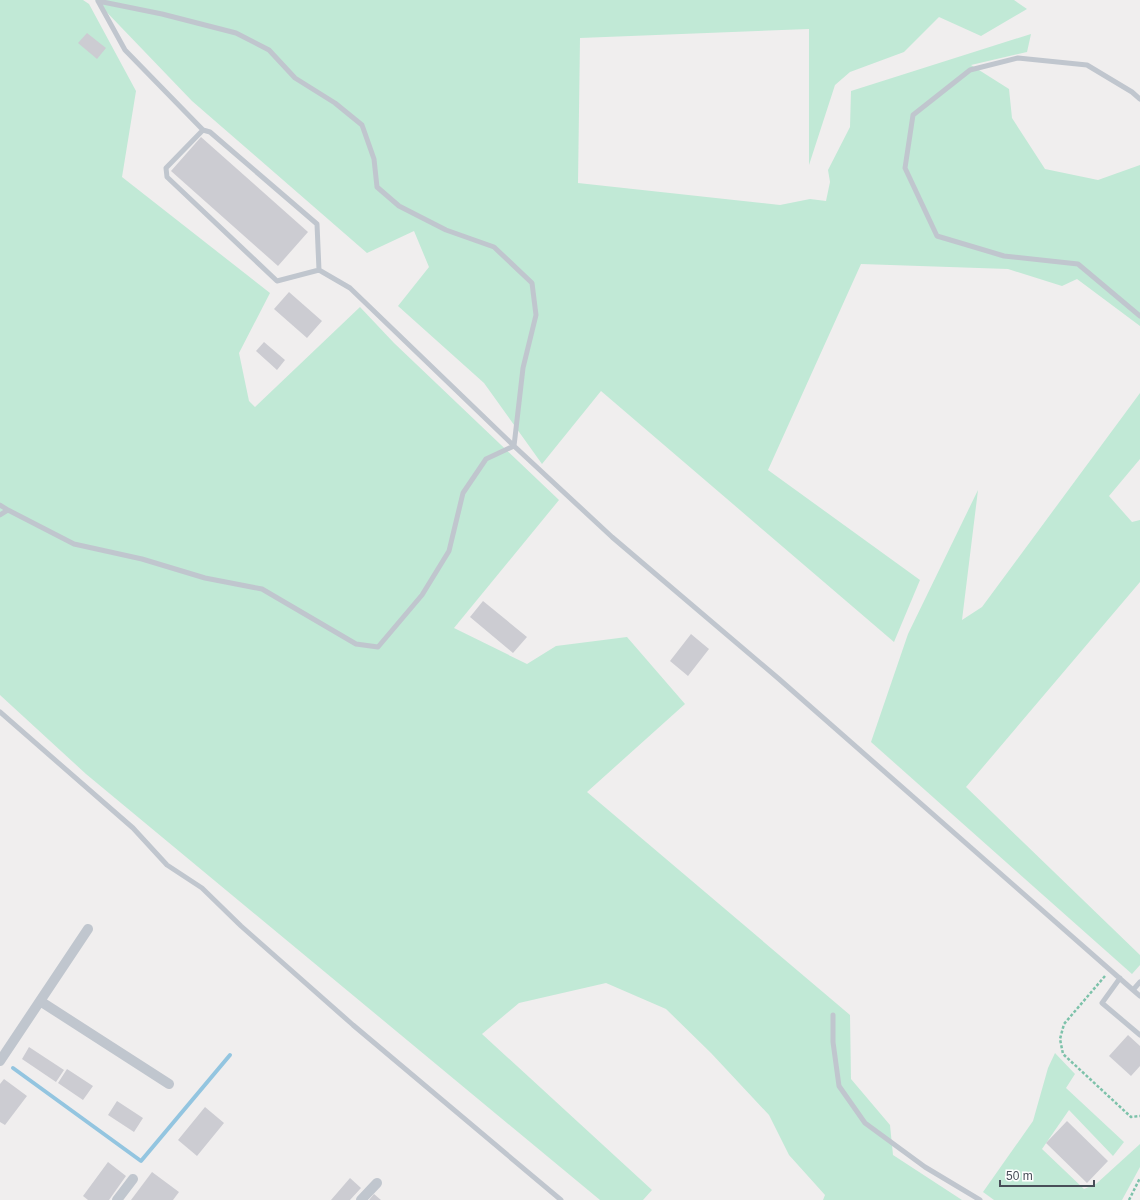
<svg xmlns="http://www.w3.org/2000/svg" width="1140" height="1200" font-family="Helvetica,sans-serif">
<rect width="100%" height="100%" fill="#f0eeee"/>
<path fill="#c1e9d6" d="M0 0H83L89 4 136 91 122 177 270 293 239 353 249 401 255 407 360 307 394 343 559 500 454 628 527 664 556 646 627 637 685 704 587 792 850 1015 851 1079 890 1125 893 1155 962 1200H823L825 1195 789 1155 769 1115 711 1053 666 1009 606 983 519 1003 482 1034 652 1190 643 1200H600L86 774 0 695Z
M95 0H1014L1027 9 981 36 939 17 904 52 850 72 835 85 809 165V29L580 38 578 183 780 205 810 199 826 201 830 182 828 170 850 127 851 91 1031 34 1027 52 971 65 1009 89 1012 118 1045 169 1098 180 1140 165V326L1077 279 1062 286 1008 269 861 264 768 470 920 580 894 642 601 391 542 464 484 383 398 306 429 267 414 231 367 253 192 101Z
M1140 393V459L1109 496 1132 522 1140 520V582L966 787 1140 955V965L1132 974 871 742 908 634 978 490 962 620 982 607Z
M1055 1053 1075 1074 1066 1088 1124 1142 1113 1156 1069 1110 1042 1149 1084 1189 1096 1184 1140 1144V1167L1122 1200H994L983 1192 1033 1121 1048 1068Z"/>
<g fill="none" stroke-linecap="round" stroke-linejoin="round">
<path stroke="#93c5e0" stroke-width="4" d="M13 1068 141 1161 230 1055"/>
</g>
<path fill="#ccccd2" d="M87 33 106 48 97 59 78 43Z
M201 137 308 232 278 266 171 171Z
M289 292 322 321 307 338 274 309Z
M264 342 285 360 277 370 256 351Z
M483 601 527 637 513 653 470 617Z
M691 634 709 649 688 676 670 661Z
M1128 1035 1140 1046V1066L1131 1076 1109 1056Z
M29 1047 64 1070 56 1082 22 1059Z
M67 1069 93 1086 83 1100 58 1083Z
M4 1079 27 1096 5 1125 0 1122V1084Z
M117 1101 143 1118 134 1132 108 1115Z
M205 1107 224 1123 197 1156 178 1140Z
M1067 1121 1108 1161 1087 1183 1046 1143Z
M108 1162 126 1176 109 1200H88L83 1196Z
M152 1172 179 1192 173 1200H131Z
M350 1178 361 1188 350 1200H331Z
M374 1194 381 1200H369Z"/>
<g fill="none" stroke-linecap="round" stroke-linejoin="round">
<path stroke="#7dc2aa" stroke-width="2.5" stroke-dasharray="3 2" stroke-linecap="butt" d="M1105 976 1064 1024 1060 1039 1063 1054 1131 1117 1140 1116
M1129 1200 1140 1178"/>
<path stroke="#c0c6ce" stroke-width="5" d="M98 1 162 14 236 33 269 50 295 78 335 103 362 125 374 159 377 187 399 206 446 230 494 247 532 283 536 315 523 368 514 446
M98 1 125 50 203 130 210 132 317 224 319 270 277 281 167 177 166 168 203 130
M1140 99 1132 92 1087 65 1018 58 970 70 913 115 905 168 937 236 1004 256 1078 264 1140 316
M319 270 350 288 514 446 612 537 779 679 1133 990
M0 505 8 510
M0 515 8 510 74 544 142 559 205 578 262 589 356 644 378 647 422 595 449 551 463 493 486 459 514 446
M0 712 133 828 167 865 202 888 241 926 353 1025 561 1200
M1120 978 1102 1003 1140 1035
M1140 982 1133 990 1140 996
M833 1015V1042L839 1086 865 1123 925 1167 980 1200"/>
<path stroke="#c0c6ce" stroke-width="10" d="M40 1001 169 1084
M0 1061 88 929
M117 1200 133 1179
M361 1200 377 1183"/>
</g>
<path d="M1000 1180v6h94v-6" fill="none" stroke="#484e58" stroke-width="2"/>
<text x="1006" y="1180" font-size="12" fill="#484e58" stroke="#ffffff" stroke-width="3" paint-order="stroke">50 m</text>
</svg>
